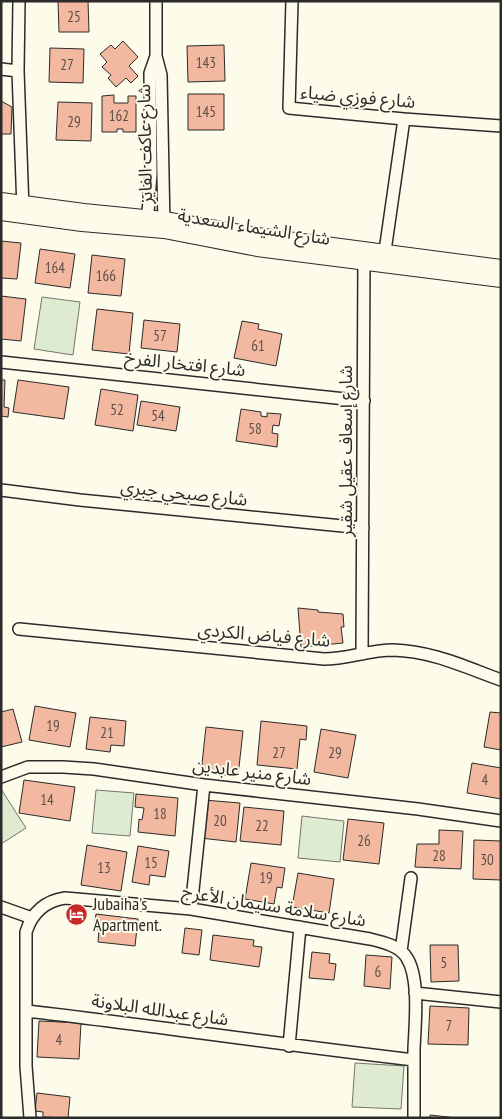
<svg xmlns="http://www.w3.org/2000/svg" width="502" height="1119" font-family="'PT Sans Narrow','Noto Sans Arabic',sans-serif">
<rect width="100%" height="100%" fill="#fdfbea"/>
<path fill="#deebd1" stroke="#74746e" d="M42 297 80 302 73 355 34 349Z
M1 789 26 828 1 844Z
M96 790 134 793 130 836 92 833Z
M302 816 344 821 340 862 298 858Z
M355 1063 404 1066 401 1109 352 1107Z"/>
<path fill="#f2b8a0" stroke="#2b2b2b" d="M58 1H88L89 32H59Z
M123 41 138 57 129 66 138 76 131 83 126 78 116 87 108 78 111 75 102 67 107 62 100 54 111 45 115 49Z
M224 45 225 81 188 82 187 46Z
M50 48 84 49 83 83 49 82Z
M188 94H224V130H188Z
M114 95V103H128V96H136V132H123V129H117V132H102V96Z
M1 101 12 107 11 134H1Z
M58 102 92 103 91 141 56 140Z
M1 241 21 243 17 279 1 278Z
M40 249 75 254 70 288 35 283Z
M92 255 125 259 121 296 88 293Z
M1 296 26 299 21 341 1 339Z
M97 309 133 313 129 354 92 350Z
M144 320 180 324 177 352 141 348Z
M242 321 259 324 258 329 282 334 276 366 234 358Z
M1 380H5L4 407 9 408 8 417 1 416Z
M18 380 69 387 64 419 13 412Z
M101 389 138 395 133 431 95 425Z
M141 401 180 407 176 431 137 425Z
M241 409 261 412V416L267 417V413L281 414 279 426 273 425 272 433 278 434 277 447 236 441Z
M298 608 318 610V612L343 614 344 627H341L343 643 301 647Z
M35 706 76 713 70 747 29 740Z
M13 709 22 742 1 747V712Z
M490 712 501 713V750L484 747Z
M90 717 126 721 124 746 111 745 110 752 86 749Z
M261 721 307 726 306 740 300 739 297 769 257 765Z
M206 727 243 731 238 776 201 773Z
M321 729 356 735 348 778 314 772Z
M472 763 501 768V799L467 793Z
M24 780 75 787 70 821 19 813Z
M136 794 178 798 175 836 138 832 139 819 142 820 144 808 135 807Z
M204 800 240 803 236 842 200 838Z
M244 807 284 811 281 845 240 841Z
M348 819 384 823 379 864 343 860Z
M439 830 463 831 461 869 415 867 417 844H439Z
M474 840 501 841V880L473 879Z
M87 845 127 852 121 891 81 885Z
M138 846 169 851 165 877 150 875 149 885 132 882Z
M251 863 285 868 282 888 277 887 274 904 245 899Z
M298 873 334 879 329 913 292 907Z
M96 914 138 919 135 946 98 942 99 930 94 929Z
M185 928 202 930 199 955 182 953Z
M213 935 254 940 253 946 262 947 259 967 210 960Z
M430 945H458L459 981 431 982Z
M312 952 330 954 329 963 336 964 334 980 309 978Z
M366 955 392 957 390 989 364 986Z
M430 1006 469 1008 468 1045 428 1044Z
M39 1021 81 1023 79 1059 37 1057Z
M37 1093 70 1097 68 1118 43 1117V1112L35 1111Z
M430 1115 457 1118H430Z"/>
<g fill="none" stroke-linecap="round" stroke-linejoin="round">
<defs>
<path id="minor" d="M19 1 18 71 23 209
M156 1V56L161 75 164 226
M292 1 289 108 404 119 501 126
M1 69 18 71
M147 225 151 174 150 73 156 56
M385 251 404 119
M1 362 364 401
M1 490 80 500 363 528
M19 629 324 659C347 659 369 650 393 650 432 651 465 667 501 680
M362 654 364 256
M1 777 28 767H63L94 769 204 785 418 809 501 821
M1 907 32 918
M191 909 204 785
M401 951 411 878
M415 993 501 1002
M27 1011C156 1026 285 1045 414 1060
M289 1046 300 927
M30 1118 26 1066V932C32 913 45 901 65 898L191 909 370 939C383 942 400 946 407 958 420 979 415 1024 414 1049 414 1072 414 1095 414 1118"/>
<path id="tertiary" d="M1 200 84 211 164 219 264 236 501 267
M1 213 82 224 164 231 257 249 501 280"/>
</defs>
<use href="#minor" stroke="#2b2b2b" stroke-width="14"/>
<use href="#tertiary" stroke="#2b2b2b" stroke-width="16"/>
<use href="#minor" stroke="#fdfbea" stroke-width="11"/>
<use href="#tertiary" stroke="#fdfbea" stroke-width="14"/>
</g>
<defs>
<symbol id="hotel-disc" viewBox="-11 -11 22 22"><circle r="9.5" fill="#c62828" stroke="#fdfbea"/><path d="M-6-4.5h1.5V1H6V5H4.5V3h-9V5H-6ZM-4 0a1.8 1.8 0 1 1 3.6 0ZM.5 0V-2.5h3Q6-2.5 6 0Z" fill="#fff"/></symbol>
</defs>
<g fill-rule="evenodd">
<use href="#hotel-disc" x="64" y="902" width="25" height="25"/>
</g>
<g text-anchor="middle" stroke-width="4" stroke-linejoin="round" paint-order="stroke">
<g font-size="15" fill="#5d4e48">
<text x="74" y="22">25</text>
<text x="206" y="68">143</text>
<text x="67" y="70">27</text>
<text x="206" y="117">145</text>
<text x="119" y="121">162</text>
<text x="74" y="127">29</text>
<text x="55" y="273">164</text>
<text x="106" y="281">166</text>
<text x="160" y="341">57</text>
<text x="258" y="351">61</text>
<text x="117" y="415">52</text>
<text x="158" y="421">54</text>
<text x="255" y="434">58</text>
<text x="53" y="731">19</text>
<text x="107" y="738">21</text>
<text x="279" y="758">27</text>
<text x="335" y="758">29</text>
<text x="485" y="785">4</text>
<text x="47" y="805">14</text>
<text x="160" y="819">18</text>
<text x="220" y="826">20</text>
<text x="262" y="831">22</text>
<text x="364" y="846">26</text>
<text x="439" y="861">28</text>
<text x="487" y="865">30</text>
<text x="151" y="868">15</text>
<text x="104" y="873">13</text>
<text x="266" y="883">19</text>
<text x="444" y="968">5</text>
<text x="378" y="977">6</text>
<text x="449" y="1031">7</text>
<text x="59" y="1045">4</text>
</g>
<g font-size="18" fill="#2b2b2b" stroke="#fdfbea">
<text transform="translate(358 97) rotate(5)" y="6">شارع فوزي ضياء</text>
<text transform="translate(145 144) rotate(-91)" y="6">شارع عاكف الفايز</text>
<text transform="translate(254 227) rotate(9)" y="6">شارع الشيماء السعدية</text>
<text transform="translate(185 364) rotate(6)" y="6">شارع افتخار الفرخ</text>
<text transform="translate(346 451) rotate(-90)" y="6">شارع إسعاف عقيل شقير</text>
<text transform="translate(184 493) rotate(6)" y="6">شارع صبحي جبري</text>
<text transform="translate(264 635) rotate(5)" y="6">شارع فياض الكردي</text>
<text transform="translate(252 772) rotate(7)" y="6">شارع منير عابدين</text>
<text transform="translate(274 906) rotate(9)" y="6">شارع سلامة سليمان الأعرج</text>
<text transform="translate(160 1010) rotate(8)" y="6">شارع عبدالله البلاونة</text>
</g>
<g font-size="18" fill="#2b2b2b" stroke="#fdfbea" text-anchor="start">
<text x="93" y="910">Jubaiha's<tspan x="93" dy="21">Apartment.</tspan></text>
</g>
</g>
<rect width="502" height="1119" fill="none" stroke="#2b2b2b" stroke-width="5"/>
</svg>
